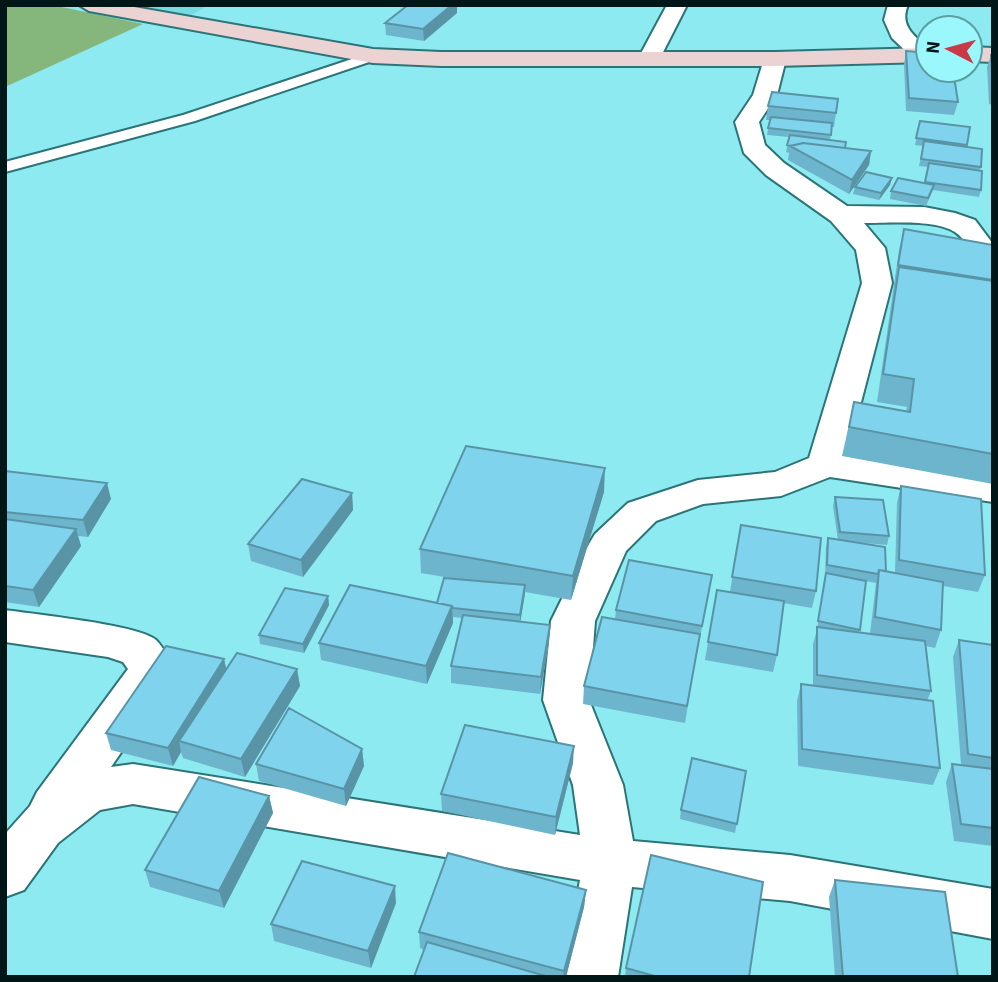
<svg xmlns="http://www.w3.org/2000/svg" width="998" height="982" font-family="'Source Sans 3',sans-serif">
<rect width="100%" height="100%" fill="#8deaf0"/>
<path fill="#75dce2" d="M128 5H209L188 17Z"/>
<path fill="#85b67b" d="M5 5H52L143 24 5 87Z"/>
<g fill="none" stroke-linecap="round" stroke-linejoin="round">
<defs>
<path id="lane" d="M373 52 380 56 378 59 195 121 5 172V162L183 115Z"/>
<path id="street" d="M667 5H687L658 62H642L639 57Z
M888 5H908C899 25 914 36 928 48V60H915L892 38 884 20Z
M775 52 783 54 786 59 777 95 759 122 765 145 784 163 847 206 924 207 955 213 975 220 993 244V268C963 260 973 244 955 232 935 219 888 223 864 223L885 248 892 283 847 456 993 478V502L830 477 781 496 703 504 656 521 626 551 595 621 589 700 623 785 633 841 790 855 993 889V939L790 901 632 887 618 977H562L580 880 133 804 100 810 58 843 24 890 5 897V834L30 806 37 792 128 669 123 662 108 657 5 642V610C32 614 140 625 156 640 163 647 169 659 174 668L155 703 111 767 133 764 580 835 573 785 543 700 551 621 589 544 595 534 628 503 698 480 775 472 809 458 862 283 856 250 831 221 766 175 744 153 735 122 753 95 764 59 767 54Z"/>
<path id="secondary" d="M79 5H123L373 49 441 52H775L928 48V62L775 66H441L373 63 89 11Z
M970 47 993 48V62L970 61Z"/>
</defs>
<use href="#lane" stroke="#2b7478" stroke-width="4"/>
<use href="#street" stroke="#2b7478" stroke-width="4"/>
<use href="#secondary" stroke="#2b7478" stroke-width="4"/>
<use href="#lane" fill="#fff" fill-rule="evenodd"/>
<use href="#street" fill="#fff" fill-rule="evenodd"/>
<use href="#secondary" fill="#ecd3d3" fill-rule="evenodd"/>
</g>
<path fill="#6db5cc" fill-rule="evenodd" d="M457 13 424 41 386 35 385 23Z
M906 51 958 102 954 115 906 111 904 64Z
M991 55H993V105L989 104 987 67Z
M768 106 836 113 834 127H832L830 140 845 148 871 151 869 165 849 194 788 160 789 153 786 152 789 137 767 135 770 120H766Z
M920 121 967 145V147L981 167 980 170 981 190 979 197 933 190 926 206 890 199 891 191 925 183 928 167 919 166 923 146 915 145Z
M892 178 890 185 879 200 853 194 855 187Z
M904 229 993 245V484L842 456 854 402 906 411 907 407 877 402 899 250Z
M5 471 111 499 88 537 78 536 81 546 39 607 5 602Z
M901 486 985 575 978 592 943 586 941 630 935 648 926 646 931 691 927 701 940 768 933 785 798 766 797 701 801 684 813 685V644L817 630 825 575 826 547 828 538 838 540 833 506 835 497 889 536 887 545 853 542 886 571 895 573 897 503ZM866 581 876 583 870 634 859 632Z
M604 492 571 600 525 592 520 622 549 642 540 694 451 683V666L462 618 453 617V623L427 684 321 660 319 643 437 603 450 578 421 573 420 549Z
M352 493 353 510 303 577 251 561 248 544Z
M741 525 816 591 812 608 783 603 777 655 773 672 705 660 717 590 730 592Z
M712 575 699 643H698L685 723 583 704 584 686 615 619 616 610Z
M328 596 329 605 304 653 260 644 259 635Z
M959 640 993 645V846L954 841 946 782 952 764 961 765 953 657Z
M224 659 226 669H297L300 686 245 777 183 758 181 752 173 766 111 750 106 733Z
M362 749 364 766 346 806 259 781 256 764Z
M573 763 555 835 442 811 441 794Z
M746 771 735 833 680 819 681 810Z
M269 796 273 813 224 908 150 887 145 870Z
M835 880 958 977H835L829 897Z
M586 890 584 907 566 977H414L424 950 420 948 419 932Z
M396 903 371 968 274 941 271 924Z
M626 968 749 977H625Z"/>
<path fill="#5994a6" d="M452 5H457V13L424 41 423 29Z
M871 151 869 165 849 194 852 180Z
M892 178 890 185 879 200 881 193Z
M605 468 604 492 571 600 573 576Z
M107 483 111 499 88 537 83 520Z
M352 493 353 510 303 577 301 560Z
M76 529 81 546 39 607 33 590Z
M525 585V594L520 624V615Z
M328 596 329 605 304 653 303 644Z
M452 606 453 623 427 684 426 666Z
M550 625 549 642 540 694 541 677Z
M224 659 228 677 179 741 181 752 173 766 168 748Z
M297 669 300 686 245 777 241 759Z
M574 746 573 763 555 835 556 817Z
M362 749 364 766 346 806 344 789Z
M269 796 273 813 224 908 219 891Z
M395 886 396 903 371 968 368 951Z
M586 890 584 907 566 977H563L564 971Z"/>
<path fill="#7fd3ed" stroke="#5994a6" stroke-width="2" d="M408 5H452L423 29 385 23Z
M906 51 928 53V70H953L958 102 909 98Z
M991 55H993V91Z
M772 92 838 99 836 113 768 106Z
M771 117 832 123 831 135 768 128Z
M920 121 970 127 967 145 916 138Z
M790 135 846 142 845 148 803 143 791 146 787 145Z
M924 141 982 149 981 167 921 159Z
M803 143 871 151 852 180 790 146Z
M929 163 982 171 981 190 925 182Z
M866 172 892 178 881 193 855 187Z
M898 178 934 185 928 198 891 191Z
M904 229 993 245V280L898 265Z
M899 267 993 281V454L849 427 854 402 910 412 914 379 883 374Z
M466 446 605 468 573 576 420 549Z
M5 471 107 483 83 520 5 512Z
M302 479 352 493 301 560 248 544Z
M901 486 981 499 985 575 899 560Z
M835 497 883 500 889 536 840 532Z
M5 519 76 529 33 590 5 586Z
M741 525 821 538 816 591 732 577Z
M828 538 885 547 886 571 879 570 878 574 827 565Z
M629 560 712 575 702 626 616 610Z
M879 570 943 582 941 630 875 617Z
M826 573 866 581 860 630 818 621Z
M444 578 525 585 520 615 453 608 452 606 437 603Z
M350 585 452 606 426 666 319 643Z
M285 588 328 596 303 644 259 635Z
M717 590 784 601 777 655 708 642Z
M463 615 550 625 541 677 451 666Z
M602 617 700 634 687 706 584 686Z
M817 627 925 641 931 691 817 675Z
M959 640 993 645V758L968 754Z
M166 646 224 659 168 748 106 733Z
M237 653 297 669 241 759 179 741Z
M801 684 933 701 940 768 802 749Z
M289 708 362 749 344 789 256 764Z
M465 725 574 746 556 817 441 794Z
M692 758 746 771 737 824 681 810Z
M952 764 993 769V828L961 824Z
M199 777 269 796 219 891 145 870Z
M448 853 586 890 564 971 419 932Z
M651 855 763 882 749 977H658L626 968Z
M302 861 395 886 368 951 271 924Z
M835 880 945 892 958 977H843Z
M427 942 549 977H414Z"/>
<rect width="998" height="982" fill="none" stroke="#001617" stroke-width="14"/>
<g transform="translate(949 49) rotate(276)"><circle r="33" fill="#9af8fd" stroke="#5c9ea1" stroke-width="2"/>
<path d="M0-5L12 26L0 18L-12 26Z" fill="#c93946"/>
<text y="-10" font-size="19" font-weight="bold" text-anchor="middle" fill="#001617">N</text>
</g>
</svg>
